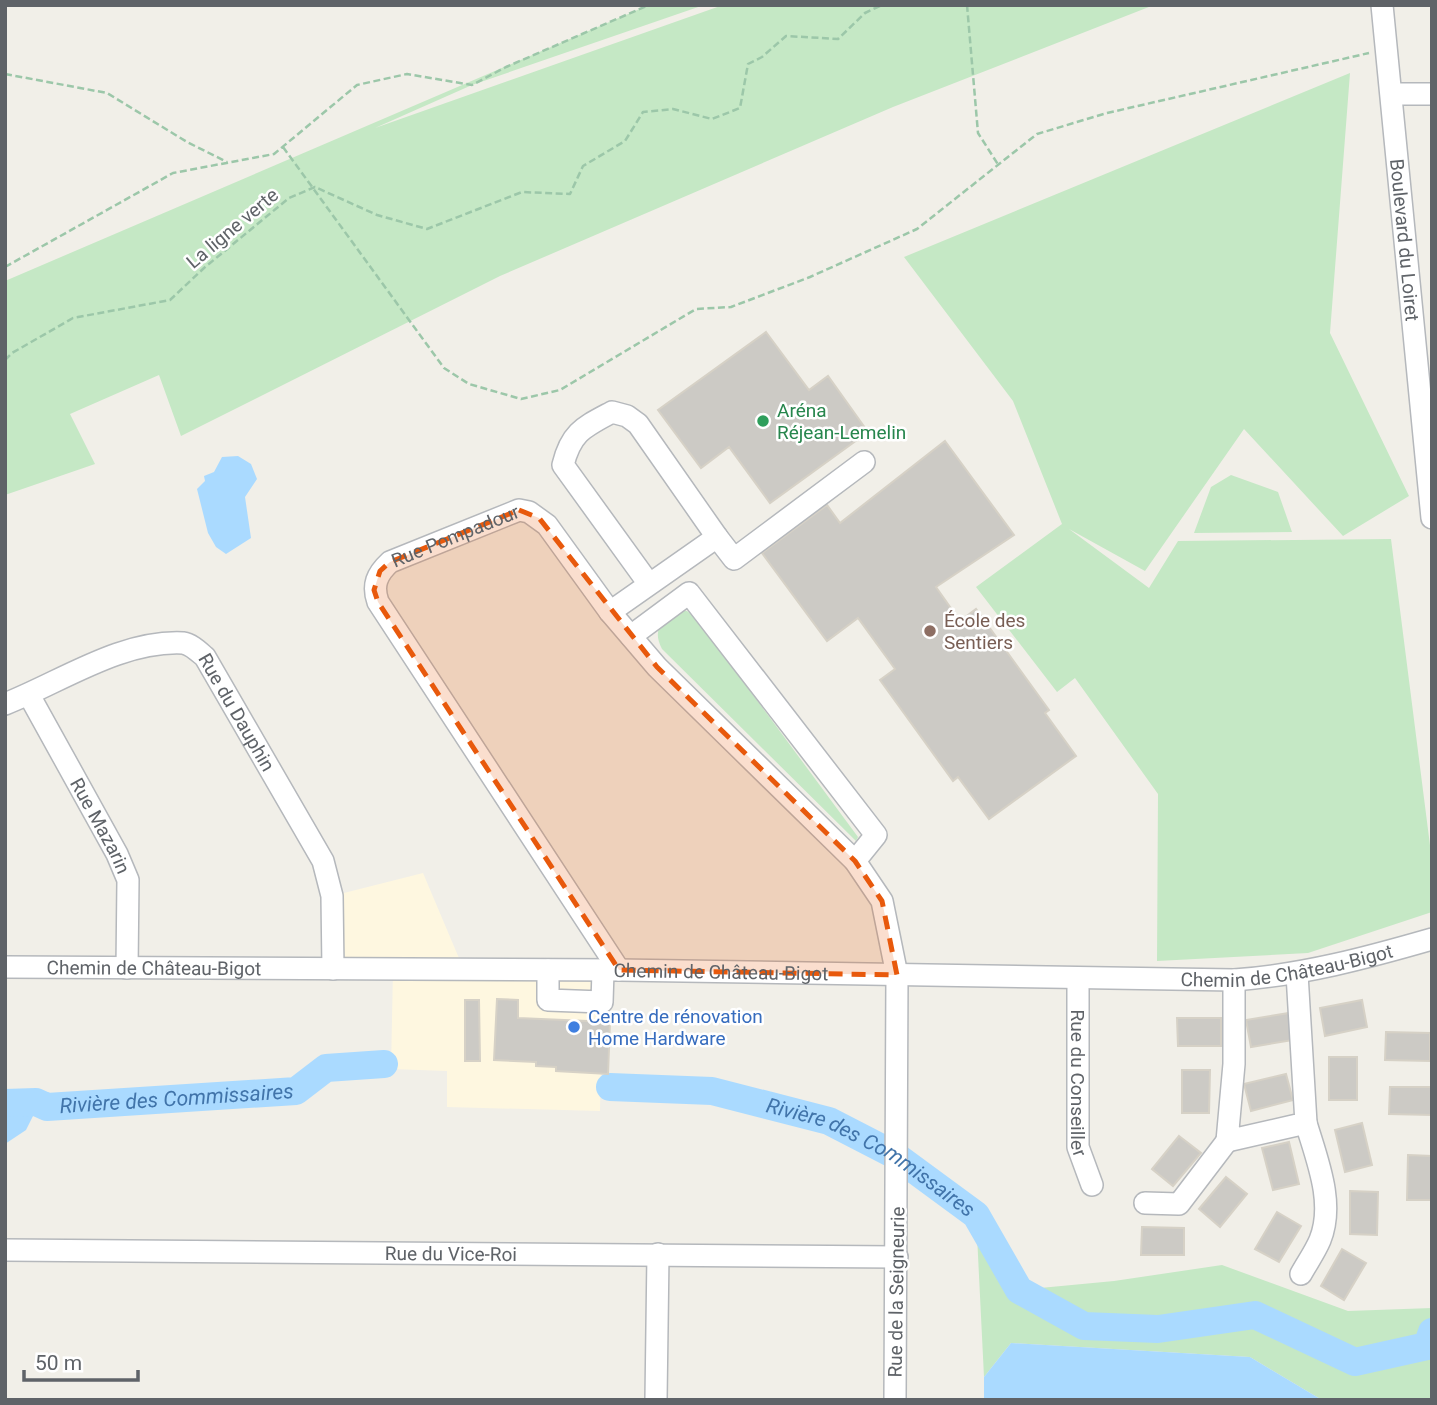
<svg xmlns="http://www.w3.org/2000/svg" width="1437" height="1405" font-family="Roboto,sans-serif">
<rect width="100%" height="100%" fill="#f1efe8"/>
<path fill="#fef7e0" d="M423 873 464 970 603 971 600 1111 447 1107V1071L391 1069 393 970 333 969 332 896Z"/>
<path fill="#c5e8c5" d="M649 5H704L472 85 375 128 723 5H1154L893 107 500 276 181 436 159 375 70 414 95 464 5 495V281Z
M1350 73 1330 333 1409 496 1343 536 1244 429 1145 571 1069 529 1149 588 1178 541 1391 539 1432 861V912L1308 953 1157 961 1158 794 1075 678 1057 692 976 587 1062 524 1013 401 904 257Z
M1231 475 1278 492 1292 532 1194 533 1211 487Z
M678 611H687L697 619 858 837 856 841 662 649C652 630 661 621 678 611Z
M976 1215 1019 1290 1114 1281 1222 1265 1348 1311 1432 1308V1400H1322L1250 1357 1011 1343 984 1377Z"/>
<path fill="#aadaff" d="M238 456 251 464 257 479 245 497 251 538 226 554 216 547 208 533 197 489 205 481 204 476 214 472 222 457Z
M5 1092 14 1093 35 1112 26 1130 5 1144Z
M1011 1343 1250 1357 1322 1400H984V1377Z"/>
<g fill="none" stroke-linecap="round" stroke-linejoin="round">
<g stroke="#aadaff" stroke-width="28">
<path id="s1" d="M610 1087 712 1091 829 1121 893 1154 976 1215 1019 1290 1084 1326 1158 1329 1255 1315 1355 1362 1427 1346 1432 1332"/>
<path id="s2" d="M5 1103 36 1102 47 1107 296 1091 326 1068 384 1064"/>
</g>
</g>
<path fill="#cccac5" stroke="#d6d1c6" stroke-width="2" d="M766 332 809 390 828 376 868 432 770 503 729 447 701 468 658 410Z
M945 441 1014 535 936 587 960 621 976 609 1049 710 1045 713 1076 756 989 819 958 777 953 781 880 680 895 669 858 618 827 641 762 553 827 505 840 523Z
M497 999 518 1000V1018L610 1022 608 1074 556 1071V1067L536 1066V1062L494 1060Z
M465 1000H479L480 1061H465Z
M1362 1000 1367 1027 1325 1036 1320 1008Z
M1289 1013 1293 1040 1251 1047 1246 1020Z
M1177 1018H1221V1046H1178Z
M1386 1032 1430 1033V1061L1385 1060Z
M1329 1057H1357V1100H1329Z
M1182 1070H1210L1209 1113H1182Z
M1286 1074 1293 1100 1251 1111 1244 1084Z
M1390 1087H1432V1115L1389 1114Z
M1362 1123 1372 1165 1345 1172 1335 1130Z
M1179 1136 1201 1153 1173 1186 1152 1169Z
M1289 1142 1299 1184 1273 1190 1262 1148Z
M1408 1155 1432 1156V1200H1407Z
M1226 1177 1247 1194 1220 1227 1199 1209Z
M1350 1191 1378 1192 1377 1235 1350 1234Z
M1277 1212 1301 1226 1279 1262 1255 1249Z
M1142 1227 1184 1228V1255H1141Z
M1342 1249 1366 1263 1344 1300 1321 1286Z"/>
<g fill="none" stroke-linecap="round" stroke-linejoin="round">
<defs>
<g id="minor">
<path id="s3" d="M1382 5 1432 518"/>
<path d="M1393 94H1432"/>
<path d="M717 537 734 559 864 462"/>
<path d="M610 612 717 537 638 424 627 416 612 412C584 427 571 432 563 465L649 584"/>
<path d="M631 636 689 593 876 835 855 861"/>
<path id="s4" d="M29 695 117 854 128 880 127 968"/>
<path id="s5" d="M5 704C61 682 121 640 183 643 191 644 199 652 205 657L323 861 332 896 333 969"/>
<path id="s6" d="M5 967 619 970 1234 980C1303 975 1366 958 1432 939"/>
<path d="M548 970V1000L602 1002 603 971"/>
<path id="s7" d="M619 970 378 602C372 585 377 574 390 562L519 510 529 512 547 525 610 612 657 667 855 861 882 901 897 975 895 1400"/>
<path id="s8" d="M1078 978V1147L1092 1185"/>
<path d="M1234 980V1064L1227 1141 1306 1123 1297 974"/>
<path d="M1145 1203 1179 1204 1227 1141"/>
<path id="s9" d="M5 1250 897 1257"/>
<path d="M1301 1274C1307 1263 1315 1252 1320 1240 1335 1203 1317 1160 1306 1123"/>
<path d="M656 1400 658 1254"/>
</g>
</defs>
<use href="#minor" stroke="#b5b8bc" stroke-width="24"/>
<path stroke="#9cc7a9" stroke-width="2.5" stroke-dasharray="7 3.5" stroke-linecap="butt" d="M934 5H935
M967 5 978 133 999 166
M5 74 107 93 187 142 227 162
M283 147 444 368 469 384 521 399 560 390 696 309 731 307 810 277 917 229 1037 134 1107 113 1369 53
M5 267 173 173 274 154 357 85 407 74 472 85 506 67 649 5
M5 360 12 353 73 318 170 300 204 268 289 198 315 187 377 215 427 229 522 192 570 194 583 166 625 141 643 112 673 109 712 119 740 108 748 64 762 57 786 36 838 39 865 13 882 5"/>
<use href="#minor" stroke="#fff" stroke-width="21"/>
</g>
<path fill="#e8590c" fill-opacity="0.2" stroke="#e8590c" stroke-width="5" stroke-dasharray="14 9" stroke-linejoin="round" d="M519 510 539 518 657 667 855 861 882 901 897 975 619 970 378 602 374 590 380 571 390 562Z"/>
<circle fill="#2e9e5b" stroke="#fff" stroke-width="2.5" cx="763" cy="421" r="7"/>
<circle fill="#8d6e63" stroke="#fff" stroke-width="2.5" cx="930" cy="631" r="7"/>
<circle fill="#3f7fe0" stroke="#fff" stroke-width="2.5" cx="574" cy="1027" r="7"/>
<g text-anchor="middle" stroke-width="5" stroke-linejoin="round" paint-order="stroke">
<g font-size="19" fill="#5f6368" stroke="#fff">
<text transform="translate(232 228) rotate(-40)" y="7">La ligne verte</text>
<text dy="7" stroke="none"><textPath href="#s3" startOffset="236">Boulevard du Loiret</textPath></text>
<text dy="7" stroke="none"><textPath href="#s7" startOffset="555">Rue Pompadour</textPath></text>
<text dy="7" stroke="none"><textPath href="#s5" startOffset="280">Rue du Dauphin</textPath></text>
<text dy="7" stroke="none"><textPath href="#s4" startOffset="149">Rue Mazarin</textPath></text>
<text dy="7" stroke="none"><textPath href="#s6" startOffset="1283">Chemin de Château-Bigot</textPath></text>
<text dy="7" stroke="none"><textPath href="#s6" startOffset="149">Chemin de Château-Bigot</textPath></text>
<text dy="7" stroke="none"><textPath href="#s6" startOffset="716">Chemin de Château-Bigot</textPath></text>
<text dy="7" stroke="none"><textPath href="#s8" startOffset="105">Rue du Conseiller</textPath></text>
<text dy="7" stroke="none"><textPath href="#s9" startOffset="446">Rue du Vice-Roi</textPath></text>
<text transform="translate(896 1292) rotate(-89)" y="7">Rue de la Seigneurie</text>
</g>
<g font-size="19" fill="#27864d" stroke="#fff" text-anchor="start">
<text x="777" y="417">Aréna<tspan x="777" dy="22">Réjean‑Lemelin</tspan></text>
</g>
<g font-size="19" fill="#785e54" stroke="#fff" text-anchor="start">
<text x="944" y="627">École des<tspan x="944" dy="22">Sentiers</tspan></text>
</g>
<g font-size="19" fill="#366cbe" stroke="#fff" text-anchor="start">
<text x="588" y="1023">Centre de rénovation<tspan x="588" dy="22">Home Hardware</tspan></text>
</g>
<g font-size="21" font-style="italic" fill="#4174aa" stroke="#fff">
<text dy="7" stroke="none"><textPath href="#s2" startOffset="173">Rivière des Commissaires</textPath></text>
<text dy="7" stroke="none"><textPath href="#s1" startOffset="276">Rivière des Commissaires</textPath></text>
</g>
</g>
<rect width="1437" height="1405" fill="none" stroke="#5f6368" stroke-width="14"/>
<path d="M24 1370v10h114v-10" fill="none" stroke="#5f6368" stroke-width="3.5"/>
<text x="35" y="1370" font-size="21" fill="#5f6368" stroke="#ffffff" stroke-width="5" paint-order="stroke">50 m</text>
</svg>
